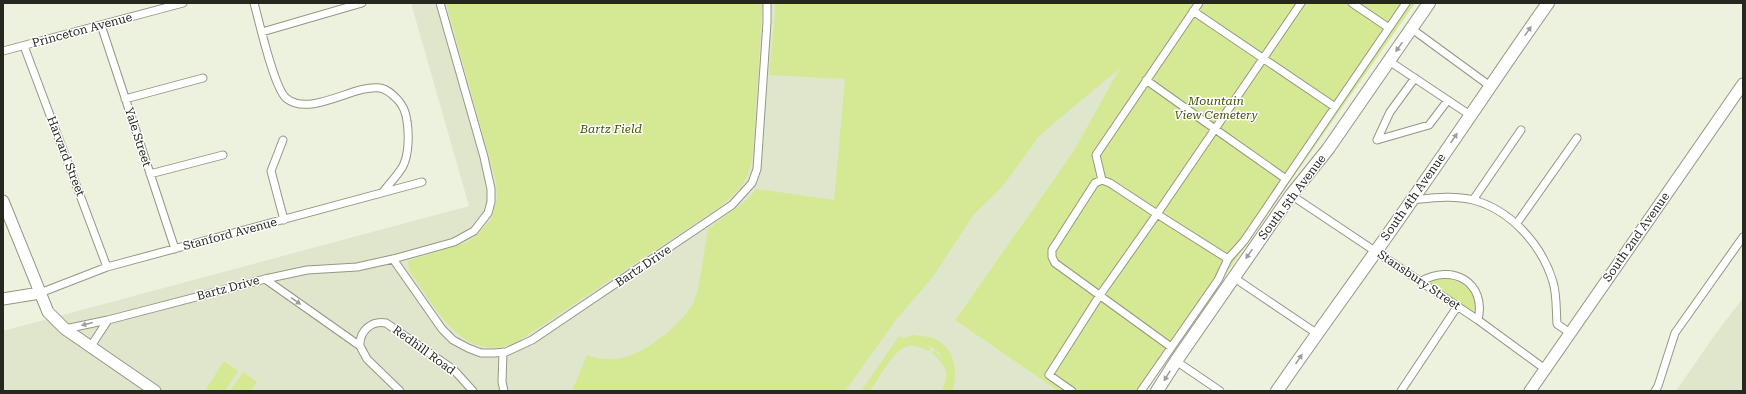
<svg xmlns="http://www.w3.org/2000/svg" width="1746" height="394" font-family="'Roboto Serif',serif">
<rect width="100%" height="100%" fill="#ecf2dd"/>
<path fill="#dfe6cc" d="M411 3H1157L1073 152 955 320 1058 391H3V331L469 206Z
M1743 298V391H1676L1714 336Z"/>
<path fill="#d5e894" d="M446 3H762V13L753 153C749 181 740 191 718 208L520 340C465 369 436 308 410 272L408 261 468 242 479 233 491 219 497 200 496 181Z
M774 3H1415L1144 391H1058L955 320 1073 152 1120 68 1040 135 1001 188 974 214 932 278 895 321 845 391H572L587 355C599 360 616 361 629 356 651 348 689 319 696 296 702 274 704 251 708 229L743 203 757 189 834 200 845 79 769 75 775 14Z
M1443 278C1460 279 1481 293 1475 312L1473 314 1430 284V281Z
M913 335C918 336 924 336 929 337 953 343 960 370 952 391H941C951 374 946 365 932 353L934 350 943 359C939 352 934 347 926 345L931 348 929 351C923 348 915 345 908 346 894 349 878 380 870 391H861L899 336 903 338Z
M224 361 238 371 225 391H209L206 389Z
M243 372 257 382 251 391H230Z"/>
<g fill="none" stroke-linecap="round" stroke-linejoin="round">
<defs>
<path id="street" d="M254 3C259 21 274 88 286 98 310 118 354 84 380 88 387 89 392 94 397 99 402 104 406 113 407 121 409 134 409 154 403 166 398 175 389 184 383 192
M1352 3 1389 28
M1193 11 1335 107
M101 25 175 249
M1412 29 1490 86
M262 32 362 3
M24 46 107 267
M3 51 183 3
M1389 61 1470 115
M1415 78 1390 112 1377 140 1429 125 1448 100
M1146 80 1215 129 1301 3
M125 99 203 78
M283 140 271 171 284 220
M150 174 223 155
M1286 179 1406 3
M1102 180 1096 155 1199 3
M1291 195 1478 320 1545 369
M1412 200C1432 198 1453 195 1473 200 1511 210 1542 245 1553 282 1557 295 1556 311 1557 324L1570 333
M1473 200 1521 130
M1517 223 1577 138
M393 259 442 329 453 340 468 348 481 353H494L506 352 532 340 732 205 752 183 757 169 767 22V3
M1233 277 1316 333
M265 279 360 346 367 359 400 391
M1420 282C1452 263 1487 282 1478 320
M40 293 107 267 422 182
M65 329 108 320 265 279 307 270 357 267 393 259 454 242 474 231 488 213 491 202V189L484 157 440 3
M91 346 108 320
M360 346C359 331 372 320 386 323L454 370 473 391
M503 352 502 382 504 391
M1176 361 1220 391
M1072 391 1049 375 1100 295 1157 214 1110 183 1102 180 1095 183 1052 250V257L1055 263 1171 347
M1141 391 1218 280 1228 259 1244 241 1286 179 1215 129 1157 214 1228 259
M1401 391 1457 307
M1655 391 1658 386 1675 333 1743 237"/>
<path id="secondary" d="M3 201 48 312 65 329 155 391
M3 299 40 293
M1530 391 1743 84"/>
<path id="primary" d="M1157 391 1176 361 1291 195 1328 149 1429 3
M1277 391C1321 327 1368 264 1412 200 1458 135 1502 68 1548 3"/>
</defs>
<use href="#street" stroke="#939885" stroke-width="9"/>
<use href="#secondary" stroke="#939885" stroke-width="13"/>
<use href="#primary" stroke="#939885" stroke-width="14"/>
<use href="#street" stroke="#fff" stroke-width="7"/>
<use href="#secondary" stroke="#fff" stroke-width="11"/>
<use href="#primary" stroke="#fff" stroke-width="12"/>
</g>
<defs><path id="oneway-solid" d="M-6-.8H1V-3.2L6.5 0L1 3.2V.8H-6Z"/></defs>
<g fill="#9d9e9b">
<use href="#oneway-solid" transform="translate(1528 31) rotate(-55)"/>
<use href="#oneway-solid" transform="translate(1399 47) rotate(125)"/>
<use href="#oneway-solid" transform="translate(1454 138) rotate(-56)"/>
<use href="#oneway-solid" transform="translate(1249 254) rotate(125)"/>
<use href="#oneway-solid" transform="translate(296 301) rotate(35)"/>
<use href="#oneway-solid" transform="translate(87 324) rotate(166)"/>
<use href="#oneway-solid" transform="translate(1299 359) rotate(-56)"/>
<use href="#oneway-solid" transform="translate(1167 376) rotate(122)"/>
</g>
<g text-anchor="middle" stroke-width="3" stroke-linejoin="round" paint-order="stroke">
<g font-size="12" fill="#262820" stroke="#fff">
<text transform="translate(82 30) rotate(-15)" y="4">Princeton Avenue</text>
<text transform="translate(138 137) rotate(72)" y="4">Yale Street</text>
<text transform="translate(66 156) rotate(69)" y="4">Harvard Street</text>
<text transform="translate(1292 197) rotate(-53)" y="4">South 5th Avenue</text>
<text transform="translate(1413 197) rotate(-55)" y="4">South 4th Avenue</text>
<text transform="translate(230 234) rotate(-15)" y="4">Stanford Avenue</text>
<text transform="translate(1636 237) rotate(-55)" y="4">South 2nd Avenue</text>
<text transform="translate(643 266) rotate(-34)" y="4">Bartz Drive</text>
<text transform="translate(1419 280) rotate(34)" y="4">Stansbury Street</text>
<text transform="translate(228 288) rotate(-15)" y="4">Bartz Drive</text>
<text transform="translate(424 350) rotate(36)" y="4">Redhill Road</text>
</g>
<g font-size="12" font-style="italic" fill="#465209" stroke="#fff">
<text x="1216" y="105">Mountain<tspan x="1216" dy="14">View Cemetery</tspan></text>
<text x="611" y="133">Bartz Field</text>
</g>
</g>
<rect width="1746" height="394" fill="none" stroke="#262820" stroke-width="8"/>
</svg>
